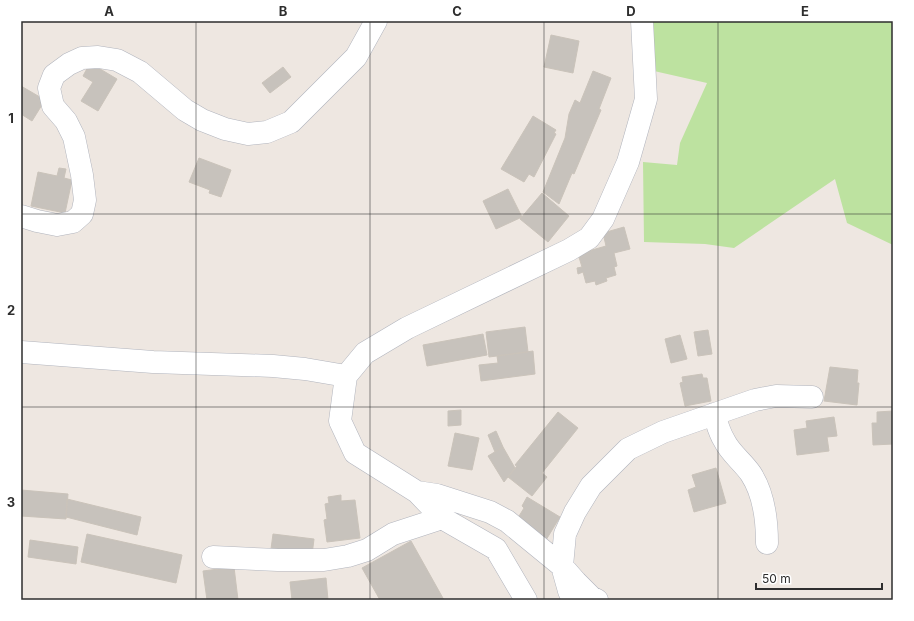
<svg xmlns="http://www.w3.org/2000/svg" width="914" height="621" font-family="Inter,sans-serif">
<rect width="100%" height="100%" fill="#eee7e1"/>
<path fill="#bde2a0" d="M652 21H893V245L847 223 835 179 734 248 705 244 644 242 643 162 677 165 680 143 707 83 654 71Z"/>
<path fill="#c7c2bc" stroke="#cac3ba" d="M551 35 579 41 573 73 544 67Z
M90 63 117 79 98 111 81 101 93 82 83 76Z
M283 67 291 77 270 93 262 83Z
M593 71 611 78 599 109 601 110 574 174 572 173 559 204 543 192 565 138 569 114 575 100 580 103Z
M21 86 45 100 32 121 21 114Z
M533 116 556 130 554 133 556 134 534 177 529 174 524 182 501 169Z
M199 158 231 170 221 197 209 193 210 190 189 182Z
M59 168 66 169 64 178 72 180 65 213 31 206 38 172 57 176Z
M508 189 522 217 496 229 483 201Z
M542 193 569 216 548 242 520 219Z
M624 227 630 249 614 253 617 266 614 267 616 275 606 278 607 281 596 285 595 281 586 283 583 272 578 274 577 268 582 267 578 254 606 246 603 233Z
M525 327 528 352 489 357 486 332Z
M708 330 712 354 698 356 694 332Z
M483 334 487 355 427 366 423 345Z
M680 335 687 359 671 363 665 339Z
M533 351 535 374 481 381 479 365 498 363 497 356Z
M830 367 858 370 857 383H859L857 405 824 401Z
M702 374 703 378H707L711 401 685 406 680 383 683 382 682 377Z
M461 410V425L448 426V411Z
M893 411V444L873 445 872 423H877V412Z
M558 412 578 428 542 473 547 477 532 496 508 477 517 466 515 465Z
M834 417 837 436 827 437 829 451 797 455 794 430 807 428 806 421Z
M496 431 503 447 495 452 488 435Z
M455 433 479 438 472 470 448 466Z
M503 447 515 468 504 482 488 456Z
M716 468 726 503 694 512 688 490 696 487 692 475Z
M21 490 68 494 66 519 21 516Z
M341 495V501L355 500 360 538 327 542 324 520 327 519 325 504 329 503 328 497Z
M527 497 560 517 546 540 516 521 524 508 522 506Z
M67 499 141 517 137 535 66 517Z
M87 534 182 555 176 583 81 562Z
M273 534 314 539 312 555 271 549Z
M30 540 78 547 76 564 28 557Z
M411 541 444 600H380L362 568Z
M234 567 238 600H207L203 571Z
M326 578 328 600H292L290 582Z"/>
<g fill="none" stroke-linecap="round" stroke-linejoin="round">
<defs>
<path id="minor" d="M21 216 37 221 57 225 73 222 82 214 85 200 82 175 74 137 66 121 53 106 49 88 54 75 69 64 82 58 98 57 117 60 140 72 185 110 202 120 225 129 248 134 267 132 291 122 356 57 376 21
M21 352 153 362 273 366 305 369 346 376
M714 414C717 423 719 432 724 440 730 453 743 462 751 474 764 494 767 520 767 543
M417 492 437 495 490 512 507 521 562 566 576 582 591 597 597 600
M213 557 278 560H324L348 556 367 550 393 534 442 518
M526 600 496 549 442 518 417 492 355 453 340 421 346 376 365 353 407 328 569 250 589 238 603 219 628 162 646 99 642 21
M573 600 569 591 562 566 565 534 575 512 591 486 628 449 663 432 755 400 776 396 812 397"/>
</defs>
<use href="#minor" stroke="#b1b4bd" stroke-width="23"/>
<use href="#minor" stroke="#fff" stroke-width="22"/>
</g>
<path fill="none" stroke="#2e2e2e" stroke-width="1" stroke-opacity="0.55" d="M196 21V600M370 21V600M544 21V600M718 21V600M21 214H893M21 407H893"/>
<rect width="914" height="621" fill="none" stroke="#ffffff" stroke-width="44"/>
<path d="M756 583v6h126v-6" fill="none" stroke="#2e2e2e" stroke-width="2"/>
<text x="762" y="583" font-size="12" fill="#2e2e2e" stroke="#ffffff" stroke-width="3" paint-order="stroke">50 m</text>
<rect x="22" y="22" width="870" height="577" fill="none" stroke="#2e2e2e" stroke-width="1.5"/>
<g font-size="13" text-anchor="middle" font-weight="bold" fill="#2e2e2e">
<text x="109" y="16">A</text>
<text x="283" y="16">B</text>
<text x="457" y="16">C</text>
<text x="631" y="16">D</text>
<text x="805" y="16">E</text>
<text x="11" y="123">1</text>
<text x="11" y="315">2</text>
<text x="11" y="507">3</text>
</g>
</svg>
